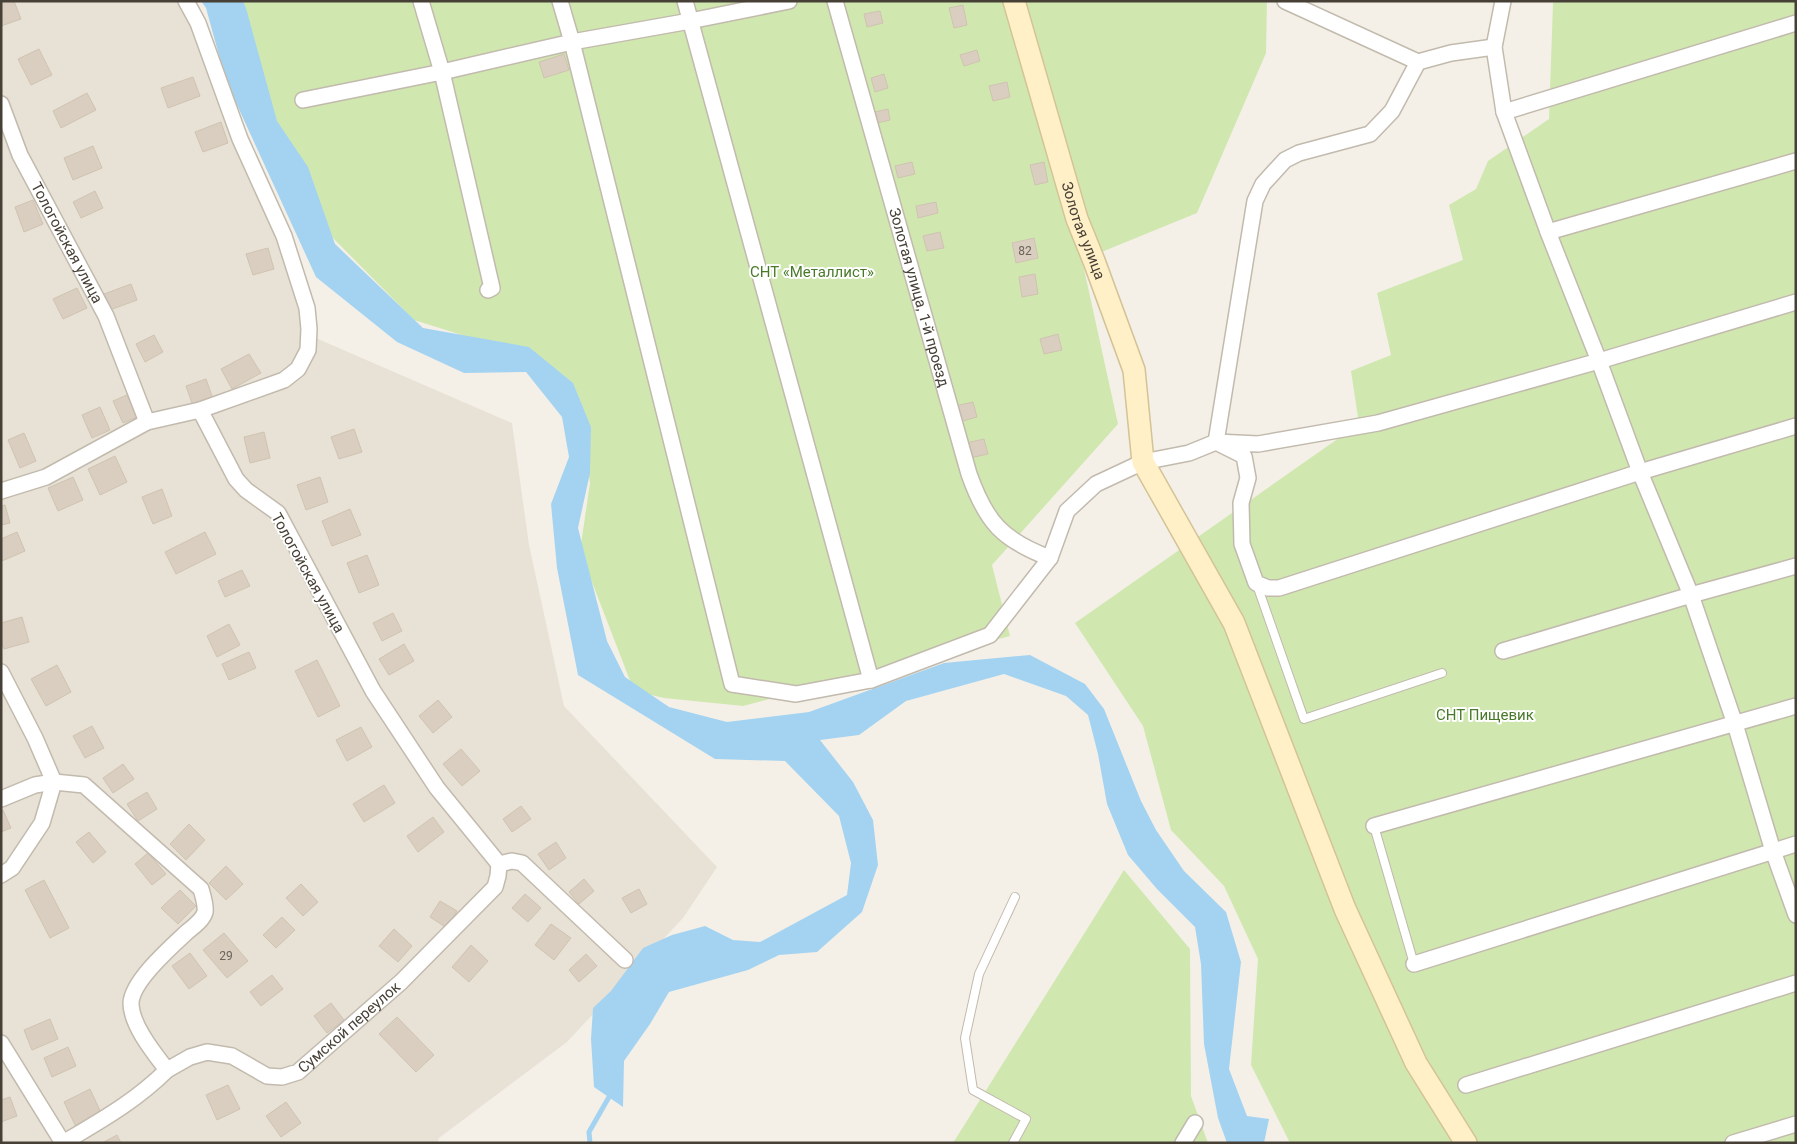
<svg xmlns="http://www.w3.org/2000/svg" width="1797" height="1144" font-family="Roboto,sans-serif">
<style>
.residential{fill:#e8e2d6}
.green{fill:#d0e8b0}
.water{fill:#a4d3f1}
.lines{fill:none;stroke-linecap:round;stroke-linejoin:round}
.stream{stroke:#a4d3f1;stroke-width:5}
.building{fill:#d9cec0;stroke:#d0c3b0}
.lane-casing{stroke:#c2baad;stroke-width:10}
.street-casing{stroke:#c2baad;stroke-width:18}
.secondary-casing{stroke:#d4c397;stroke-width:24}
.lane{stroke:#fff;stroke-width:8}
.street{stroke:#fff;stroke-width:15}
.secondary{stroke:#fff0c7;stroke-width:21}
.labels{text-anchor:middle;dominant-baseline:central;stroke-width:4;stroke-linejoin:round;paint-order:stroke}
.number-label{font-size:12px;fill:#6c6458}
.street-label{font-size:15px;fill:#474036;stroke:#fff}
.park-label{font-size:15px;fill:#497a29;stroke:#fff}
</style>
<rect width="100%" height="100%" fill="#f4f0e8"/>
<path class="residential" d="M 1,1 L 193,1 L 201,14 L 318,339 L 512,423 L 529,545 L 564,706 L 717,867 L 683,918 L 567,1042 L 439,1138 L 437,1143 L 1,1143 Z"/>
<path class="green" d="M 231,1 L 1267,1 L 1266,53 L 1197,213 L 1082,260 L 1118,424 L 992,565 L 1010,636 L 743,706 L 664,698 L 634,691 L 580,551 L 590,483 L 579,405 L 497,346 L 414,320 L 333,238 L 296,171 Z
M 1556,1 L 1796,1 L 1796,1143 L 1290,1143 L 1251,1065 L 1258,959 L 1224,886 L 1171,830 L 1143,726 L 1075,623 L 1359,424 L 1351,371 L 1391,355 L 1377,293 L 1463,260 L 1449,205 L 1476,189 L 1488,161 L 1549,119 L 1553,3 Z
M 1124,870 L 1190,949 L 1191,1096 L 1208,1143 L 953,1143 Z"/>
<path class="water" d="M 201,1 L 243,1 L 246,8 L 277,121 L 308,167 L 335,244 L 423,328 L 529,347 L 573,383 L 591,427 L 590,473 L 578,528 L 607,641 L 625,677 L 669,707 L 727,722 L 809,712 L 944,663 L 1030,655 L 1085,684 L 1104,709 L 1141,801 L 1156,830 L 1184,871 L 1226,912 L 1241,962 L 1229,1069 L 1247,1116 L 1269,1119 L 1264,1143 L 1227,1143 L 1218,1118 L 1204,1044 L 1201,964 L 1195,927 L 1157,889 L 1128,855 L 1107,804 L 1098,754 L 1088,715 L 1066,696 L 1004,674 L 906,701 L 859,735 L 820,740 L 853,782 L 873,820 L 878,865 L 862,912 L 817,952 L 779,955 L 748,970 L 669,992 L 650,1024 L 624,1061 L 623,1107 L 594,1087 L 591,1039 L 593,1008 L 611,991 L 643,948 L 672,935 L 705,926 L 733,940 L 760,942 L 847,895 L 851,863 L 839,816 L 785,761 L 715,759 L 578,675 L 557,568 L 551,504 L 569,457 L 562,417 L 526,372 L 464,373 L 397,342 L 316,277 L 226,81 L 206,8 Z"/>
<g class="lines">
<path class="stream" d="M 590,1143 L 589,1132 L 609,1097"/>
</g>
<path class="building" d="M 1,1 L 14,1 L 21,19 L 1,26 Z
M 963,5 L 967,25 L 954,28 L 949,8 Z
M 880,11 L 883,23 L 867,27 L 864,14 Z
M 39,49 L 52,75 L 31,85 L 18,59 Z
M 977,50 L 980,61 L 964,66 L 960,55 Z
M 564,54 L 569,70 L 544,78 L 539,62 Z
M 884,74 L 888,88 L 875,92 L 871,78 Z
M 193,77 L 200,96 L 168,108 L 161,88 Z
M 1007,82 L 1010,97 L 993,101 L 989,86 Z
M 87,93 L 96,110 L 61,128 L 53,111 Z
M 888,109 L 890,120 L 877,123 L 875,112 Z
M 221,122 L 228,143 L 203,152 L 195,132 Z
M 93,146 L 102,168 L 73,180 L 64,158 Z
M 912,162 L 915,174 L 898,178 L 895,166 Z
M 1044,162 L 1048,182 L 1035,185 L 1030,165 Z
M 95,191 L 103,208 L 81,218 L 73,202 Z
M 33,200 L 43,224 L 24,232 L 15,207 Z
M 936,202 L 938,213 L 918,218 L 916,206 Z
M 940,232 L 944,248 L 927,251 L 923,236 Z
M 1034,238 L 1038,258 L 1016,263 L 1012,243 Z
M 268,248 L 274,269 L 253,275 L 246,254 Z
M 1035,274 L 1038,294 L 1022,297 L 1019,277 Z
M 131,284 L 137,300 L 110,310 L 104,294 Z
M 77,288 L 87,308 L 63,319 L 53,299 Z
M 1058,334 L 1062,350 L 1044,354 L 1040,339 Z
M 154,335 L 163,352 L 145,362 L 136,344 Z
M 249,354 L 261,373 L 232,389 L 221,369 Z
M 206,379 L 213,399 L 193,406 L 186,386 Z
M 127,395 L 137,417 L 123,423 L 113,401 Z
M 973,402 L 977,417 L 959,422 L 955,406 Z
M 100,407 L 110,430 L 92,438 L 82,415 Z
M 354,429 L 362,452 L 339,459 L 331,437 Z
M 264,432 L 270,458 L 250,463 L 244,437 Z
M 24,433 L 36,461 L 20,468 L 8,440 Z
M 984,439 L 988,454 L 970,458 L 966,443 Z
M 115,456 L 127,482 L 100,495 L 88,469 Z
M 73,477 L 83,500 L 58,511 L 48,488 Z
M 320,477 L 328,502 L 306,510 L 297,485 Z
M 162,489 L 172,516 L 153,524 L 142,497 Z
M 5,505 L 10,523 L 1,525 L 1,506 Z
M 350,509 L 361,535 L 332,546 L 322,521 Z
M 17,532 L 25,551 L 2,561 L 1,539 Z
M 205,532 L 216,554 L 176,574 L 165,552 Z
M 367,555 L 379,585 L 359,593 L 347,563 Z
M 242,570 L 250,586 L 225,597 L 218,581 Z
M 393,613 L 402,631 L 382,641 L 373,623 Z
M 22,617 L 29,642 L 4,649 L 1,641 L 1,623 Z
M 229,624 L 240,645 L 217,657 L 207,636 Z
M 404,644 L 414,661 L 389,675 L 379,659 Z
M 249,652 L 256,668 L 229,680 L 222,664 Z
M 317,660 L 340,706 L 318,717 L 295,671 Z
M 57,665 L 71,692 L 46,706 L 31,679 Z
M 438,700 L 452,717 L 433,733 L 419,716 Z
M 92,726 L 104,748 L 85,758 L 73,736 Z
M 361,727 L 372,747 L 347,761 L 336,740 Z
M 461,749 L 480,771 L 462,786 L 443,764 Z
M 123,764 L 134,779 L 113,793 L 103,778 Z
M 384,785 L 395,803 L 364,822 L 353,804 Z
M 147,792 L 157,809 L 138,821 L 127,804 Z
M 521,806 L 531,819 L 512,832 L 503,819 Z
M 3,810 L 11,828 L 1,832 L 1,811 Z
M 433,817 L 444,832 L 418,852 L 407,836 Z
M 189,824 L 205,840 L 186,860 L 170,844 Z
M 89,832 L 106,852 L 93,863 L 76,842 Z
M 556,842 L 566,858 L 549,870 L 538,854 Z
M 148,853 L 166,874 L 152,885 L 135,864 Z
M 226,866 L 243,884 L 226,900 L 209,883 Z
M 584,879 L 594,891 L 579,904 L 569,892 Z
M 44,880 L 69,928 L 50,938 L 25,890 Z
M 301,884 L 318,902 L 303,916 L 286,898 Z
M 639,889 L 647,904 L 631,913 L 622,898 Z
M 180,890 L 196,906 L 178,924 L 161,908 Z
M 525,894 L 541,908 L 528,922 L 512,908 Z
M 440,901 L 457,911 L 447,928 L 430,917 Z
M 282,917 L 295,930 L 276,948 L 263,935 Z
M 551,924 L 571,938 L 554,960 L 535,945 Z
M 394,929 L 412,946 L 398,962 L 379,946 Z
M 224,933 L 248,961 L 227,978 L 203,950 Z
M 471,945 L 488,961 L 469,982 L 452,967 Z
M 190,953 L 207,976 L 189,989 L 172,966 Z
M 586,954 L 597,966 L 579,982 L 569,970 Z
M 272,975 L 283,989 L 261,1006 L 250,992 Z
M 331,1003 L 344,1020 L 327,1033 L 314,1016 Z
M 397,1017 L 434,1055 L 416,1072 L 379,1034 Z
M 50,1019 L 58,1039 L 32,1050 L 24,1030 Z
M 68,1047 L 76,1066 L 52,1077 L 44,1058 Z
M 228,1085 L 240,1109 L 217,1120 L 206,1095 Z
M 90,1089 L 102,1115 L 76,1127 L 64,1102 Z
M 10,1097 L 17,1116 L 1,1122 L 1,1100 Z
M 286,1102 L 301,1123 L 281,1137 L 266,1116 Z
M 117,1135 L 121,1143 L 102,1143 Z"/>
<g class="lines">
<defs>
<path id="lane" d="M 1257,585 L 1304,719 L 1442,673
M 1374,826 L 1414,964
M 1013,1143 L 1026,1119 L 973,1090 L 965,1038 L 979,974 L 1015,897"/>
<g id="street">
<path d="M 186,1 L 198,23 L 240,139 L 284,236 L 307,308 L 309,329 L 308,350 L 298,369 L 284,380 L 200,410"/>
<path d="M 421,1 L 442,72 L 492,288 L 488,290"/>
<path d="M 560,1 L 572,42 L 732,684 L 796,694 L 871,680 L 990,635 L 1050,558 L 1067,511 L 1096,484 L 1143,462 L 1189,453 L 1216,442 L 1255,201 L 1263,184 L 1285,160 L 1299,153 L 1370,134 L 1392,111 L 1418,62"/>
<path d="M 685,1 L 871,680"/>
<path id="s1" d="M 835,1 L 969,474 C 986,522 1002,540 1050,558"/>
<path d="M 1285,1 L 1418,62 L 1451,53 L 1494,47"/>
<path d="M 1503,1 L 1494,47 L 1504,112 L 1548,232 L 1599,361 L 1640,472 L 1691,595 L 1735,724 L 1773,851 L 1796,915"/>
<path d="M 303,100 L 442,72 L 572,42 L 690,21 L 789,1"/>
<path id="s2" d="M 1,104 L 20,155 L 106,316 L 147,422"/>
<path d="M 1504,112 L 1796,23"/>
<path d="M 1548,232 L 1796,161"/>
<path d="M 1796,302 L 1599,361 L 1378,423 L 1258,444 L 1216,442 L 1244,456 L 1248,478 L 1241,503 L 1242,544 L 1256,583 L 1268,588 L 1279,588 L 1640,472 L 1796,426"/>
<path d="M 1,491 L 46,477 L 147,422 L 200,410 L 236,479 L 246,490 L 278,513 L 373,691 L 437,788 L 499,864 L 512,861 L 522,863 L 625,960"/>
<path d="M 1503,651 L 1691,595 L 1796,566"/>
<path d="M 1,672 L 35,738 L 54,782 L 42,823 L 12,868 L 1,875"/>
<path id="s3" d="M 1,799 L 35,785 L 54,782 L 84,785 L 201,889 C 203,896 206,905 205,912 C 203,920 193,927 187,932 C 171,947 132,981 131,1003 C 131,1025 154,1053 167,1070 L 190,1057 L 207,1052 L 232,1056 L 267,1076 L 282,1077 L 298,1072 L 401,982 L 495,887 L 498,876 L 499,864"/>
<path d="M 1374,826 L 1796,706"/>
<path d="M 1414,964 L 1796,844"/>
<path d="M 1,1043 L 63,1143"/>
<path d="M 1466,1085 L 1796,983"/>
<path d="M 63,1143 C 100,1121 136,1101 167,1070"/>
<path d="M 1183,1143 L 1195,1123"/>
<path d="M 1733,1143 L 1796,1124"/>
</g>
<g id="secondary">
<path id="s4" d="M 1014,1 L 1077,219 L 1094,261 L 1134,370 L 1143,462 L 1234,623 L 1345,909 L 1416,1063 L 1466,1143"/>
</g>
</defs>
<use href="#lane" class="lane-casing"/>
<use href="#street" class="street-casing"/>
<use href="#secondary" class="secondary-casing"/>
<use href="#lane" class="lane"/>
<use href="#street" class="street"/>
<use href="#secondary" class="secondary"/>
</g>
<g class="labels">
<g class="number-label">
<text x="1025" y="251">82</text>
<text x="226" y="956">29</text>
</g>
<g class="street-label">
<text stroke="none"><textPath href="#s4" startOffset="240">Золотая улица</textPath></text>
<text stroke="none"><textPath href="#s2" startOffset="154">Тологойская улица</textPath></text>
<text stroke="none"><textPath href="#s1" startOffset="308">Золотая улица, 1-й проезд</textPath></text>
<text transform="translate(308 573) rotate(61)">Тологойская улица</text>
<text stroke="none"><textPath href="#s3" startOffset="672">Сумской переулок</textPath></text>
</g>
<g class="park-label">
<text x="812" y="272">СНТ «Металлист»</text>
<text x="1485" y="715">СНТ Пищевик</text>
</g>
</g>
<rect width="1797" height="1144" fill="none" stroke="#474036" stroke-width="5"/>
</svg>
